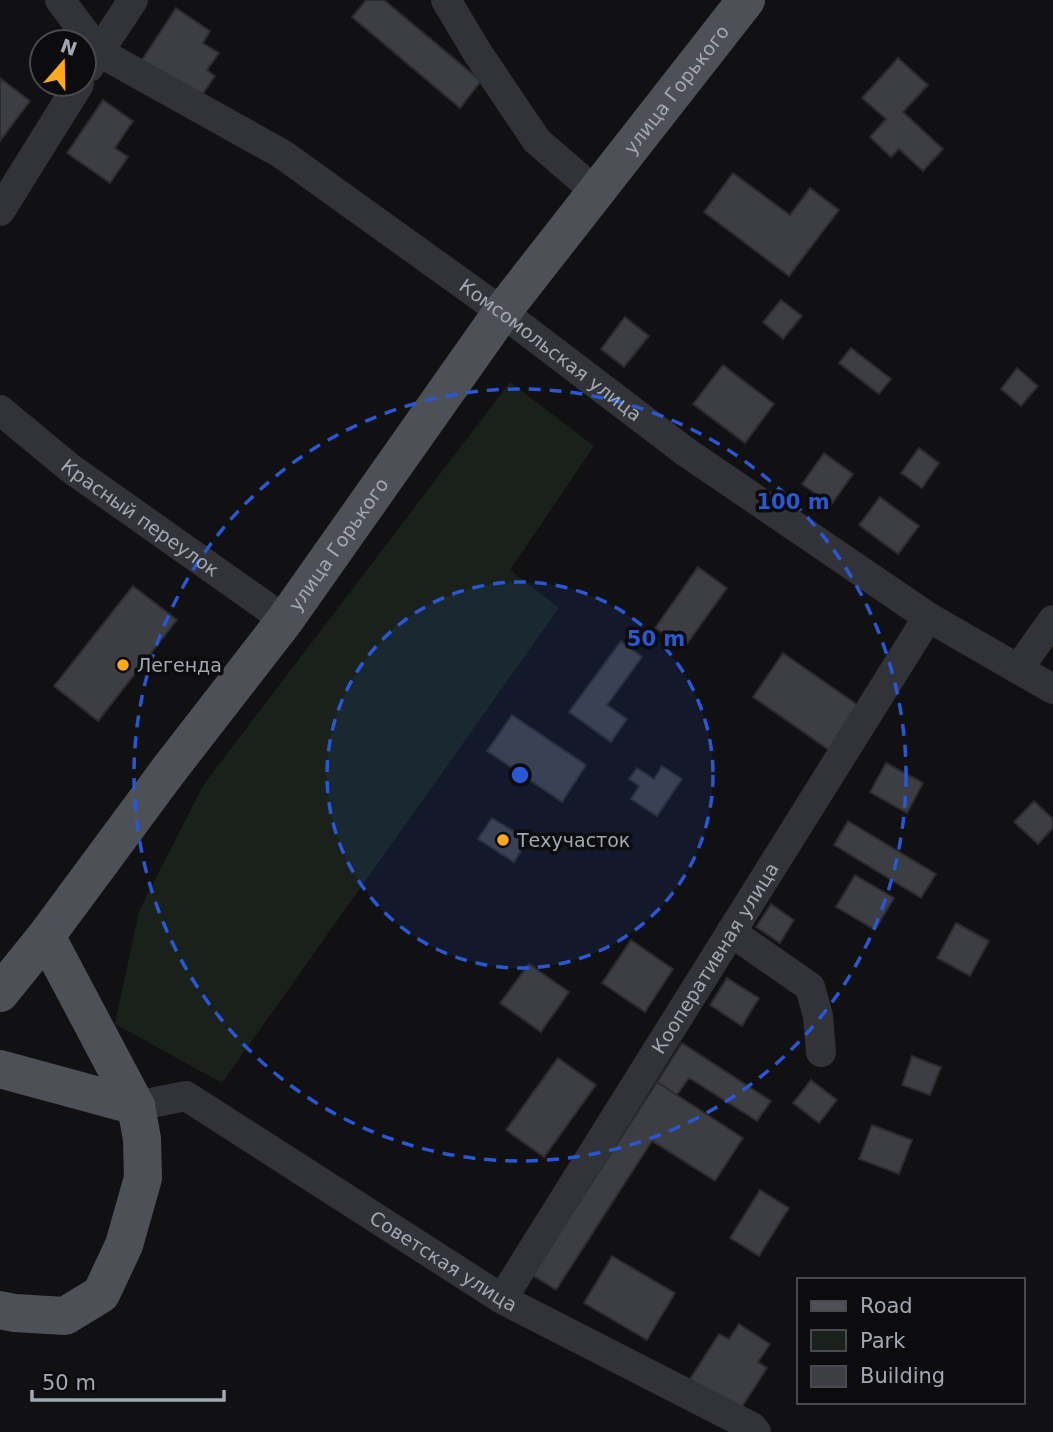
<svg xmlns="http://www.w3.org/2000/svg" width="1053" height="1432" font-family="'DejaVu Sans',sans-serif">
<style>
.green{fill:#19211a}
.building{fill:#3d3e43;stroke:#2b2b2f;stroke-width:2}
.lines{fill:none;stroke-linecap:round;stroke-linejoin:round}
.minor{stroke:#323338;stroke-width:30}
.major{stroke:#4d5057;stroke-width:38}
.ring{fill:none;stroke:#2a57d4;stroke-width:3.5;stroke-dasharray:12 9}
.poi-dot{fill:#fea91d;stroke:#0c0c0e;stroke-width:2.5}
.labels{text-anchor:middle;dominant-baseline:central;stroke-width:7;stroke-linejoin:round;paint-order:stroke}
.street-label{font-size:19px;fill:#a1a8b4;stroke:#0c0c0e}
.poi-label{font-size:19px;fill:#a1a8b4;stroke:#0c0c0e;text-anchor:start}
.centre{fill:#2a57d4;stroke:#0c0c0e;stroke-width:3.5}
.ring-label{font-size:21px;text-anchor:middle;font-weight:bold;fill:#2a57d4;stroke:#0c0c0e;stroke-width:7;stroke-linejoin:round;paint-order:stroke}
</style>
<rect width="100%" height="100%" fill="#111113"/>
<path class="green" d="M 510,382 L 594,446 L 510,570 L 559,608 L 222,1083 L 115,1024 L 139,911 L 204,784 Z"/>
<path class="building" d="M 366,0 L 384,0 L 481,81 L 460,108 L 352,17 Z
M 176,8 L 210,31 L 203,43 L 219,53 L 207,70 L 215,76 L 202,95 L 138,66 Z
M 898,58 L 928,85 L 903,112 L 943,149 L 923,171 L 899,149 L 891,157 L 870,137 L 886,119 L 862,98 Z
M 0,78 L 30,101 L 0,141 Z
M 103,100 L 133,121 L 115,148 L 128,157 L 110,183 L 67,153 Z
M 733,173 L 790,215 L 810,188 L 839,210 L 789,276 L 704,212 Z
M 781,300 L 802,316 L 783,339 L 763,322 Z
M 625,317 L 649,336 L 624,367 L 601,349 Z
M 851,348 L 891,379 L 879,394 L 839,363 Z
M 723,365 L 774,404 L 745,443 L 693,404 Z
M 1017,368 L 1038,386 L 1021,406 L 1001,389 Z
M 919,448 L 939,463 L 922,488 L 901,473 Z
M 824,453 L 853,474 L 831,505 L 802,484 Z
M 880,497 L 919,526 L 898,554 L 859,525 Z
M 698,567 L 727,588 L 684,648 L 655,628 Z
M 133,586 L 177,620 L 98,721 L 54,686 Z
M 621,641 L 642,657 L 607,705 L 627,719 L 611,742 L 569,712 Z
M 783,653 L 859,706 L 829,750 L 753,697 Z
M 512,715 L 586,765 L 562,802 L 487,751 Z
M 886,763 L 923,783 L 907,813 L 870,792 Z
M 662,766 L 682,779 L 657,816 L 631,799 L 639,786 L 629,779 L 637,768 L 654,779 Z
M 1034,801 L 1053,819 L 1053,828 L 1038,844 L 1014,822 Z
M 492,818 L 528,840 L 514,862 L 478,839 Z
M 848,821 L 936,874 L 921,898 L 834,845 Z
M 855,875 L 894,898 L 875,930 L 836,907 Z
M 771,904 L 794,920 L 780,943 L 756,927 Z
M 956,923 L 989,941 L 970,976 L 937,958 Z
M 631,940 L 673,969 L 645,1012 L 602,983 Z
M 529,964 L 569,992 L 541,1032 L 500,1003 Z
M 727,978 L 759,998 L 742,1026 L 710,1005 Z
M 682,1043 L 771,1101 L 757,1121 L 689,1078 L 677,1095 L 657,1082 Z
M 912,1056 L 941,1067 L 930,1095 L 902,1085 Z
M 558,1058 L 596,1085 L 544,1157 L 506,1130 Z
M 811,1080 L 837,1100 L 819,1123 L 793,1103 Z
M 657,1082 L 743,1138 L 715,1181 L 652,1141 L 556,1290 L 532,1275 Z
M 872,1125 L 912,1140 L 899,1174 L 859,1159 Z
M 760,1190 L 789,1208 L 759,1256 L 730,1238 Z
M 612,1256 L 675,1293 L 647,1340 L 584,1303 Z
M 739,1324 L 770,1344 L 758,1362 L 767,1368 L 740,1410 L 690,1379 L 719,1334 L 729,1339 Z"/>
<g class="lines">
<g class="minor">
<path id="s1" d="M 60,0 L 99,52 L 282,154 L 502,312 L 686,452 L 928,617 L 1053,689"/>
<path d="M 446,0 L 477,52 L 537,141 L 596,192"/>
<path d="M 89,67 L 133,0"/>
<path d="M 0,211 L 79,84"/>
<path id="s2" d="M 0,410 L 70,468 L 285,620"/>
<path d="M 1018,669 L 1053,620"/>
<path d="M 731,932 L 810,987 L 818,1016 L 821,1052"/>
<path id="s3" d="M 136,1106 L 186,1096 L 502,1299 L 752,1427 L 756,1432"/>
<path id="s4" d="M 502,1299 L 928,617"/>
</g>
<g class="major">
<path id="s5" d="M 0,993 L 46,936 L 168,771 L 285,620 L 502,312 L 746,0"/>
<path d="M 0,1069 L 136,1106"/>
<path d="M 0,1310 L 14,1313 L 65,1316 L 101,1294 L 124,1245 L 143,1178 L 142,1139 L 136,1106 L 46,936"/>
</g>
</g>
<circle cx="520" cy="775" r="193" fill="#2a57d4" fill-opacity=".12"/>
<g class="ring">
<circle cx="520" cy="775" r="193"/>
<circle cx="520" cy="775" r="386"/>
</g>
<g class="poi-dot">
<circle cx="123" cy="665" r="7"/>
<circle cx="503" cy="840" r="7"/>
</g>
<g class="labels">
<g class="street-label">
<text stroke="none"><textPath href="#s5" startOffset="1129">улица Горького</textPath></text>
<text stroke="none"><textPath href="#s1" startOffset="607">Комсомольская улица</textPath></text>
<text stroke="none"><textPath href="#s2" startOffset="177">Красный переулок</textPath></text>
<text stroke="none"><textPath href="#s5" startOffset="562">улица Горького</textPath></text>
<text stroke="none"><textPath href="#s4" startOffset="402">Кооперативная улица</textPath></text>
<text stroke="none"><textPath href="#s3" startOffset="357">Советская улица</textPath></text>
</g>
<g class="poi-label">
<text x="137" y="665">Легенда</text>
<text x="517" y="840">Техучасток</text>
</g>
</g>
<circle cx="520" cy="775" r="10" class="centre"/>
<g class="ring-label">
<text x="793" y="509">100 m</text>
<text x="656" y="646">50 m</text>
</g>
<rect x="797" y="1278" width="228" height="126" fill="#0c0c0e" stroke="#484a50" stroke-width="2"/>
<rect x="811" y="1301" width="35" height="10" fill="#4d5057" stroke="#484a50" stroke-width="2"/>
<text x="860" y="1313" font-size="21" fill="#a1a8b4">Road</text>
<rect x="811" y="1330" width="35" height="21" fill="#19211a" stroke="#484a50" stroke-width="2"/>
<text x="860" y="1348" font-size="21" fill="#a1a8b4">Park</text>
<rect x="811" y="1366" width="35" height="21" fill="#3d3e43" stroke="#484a50" stroke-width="2"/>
<text x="860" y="1383" font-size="21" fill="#a1a8b4">Building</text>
<g transform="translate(63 63) rotate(20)"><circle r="33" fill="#0c0c0e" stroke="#484a50" stroke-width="2"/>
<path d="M0-5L12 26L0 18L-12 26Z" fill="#fea91d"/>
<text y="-10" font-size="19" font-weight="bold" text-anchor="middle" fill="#a1a8b4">N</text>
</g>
<path d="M32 1390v10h192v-10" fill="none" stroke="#a1a8b4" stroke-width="3.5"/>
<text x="42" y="1390" font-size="21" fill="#a1a8b4" stroke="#0c0c0e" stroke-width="5" paint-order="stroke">50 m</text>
</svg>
